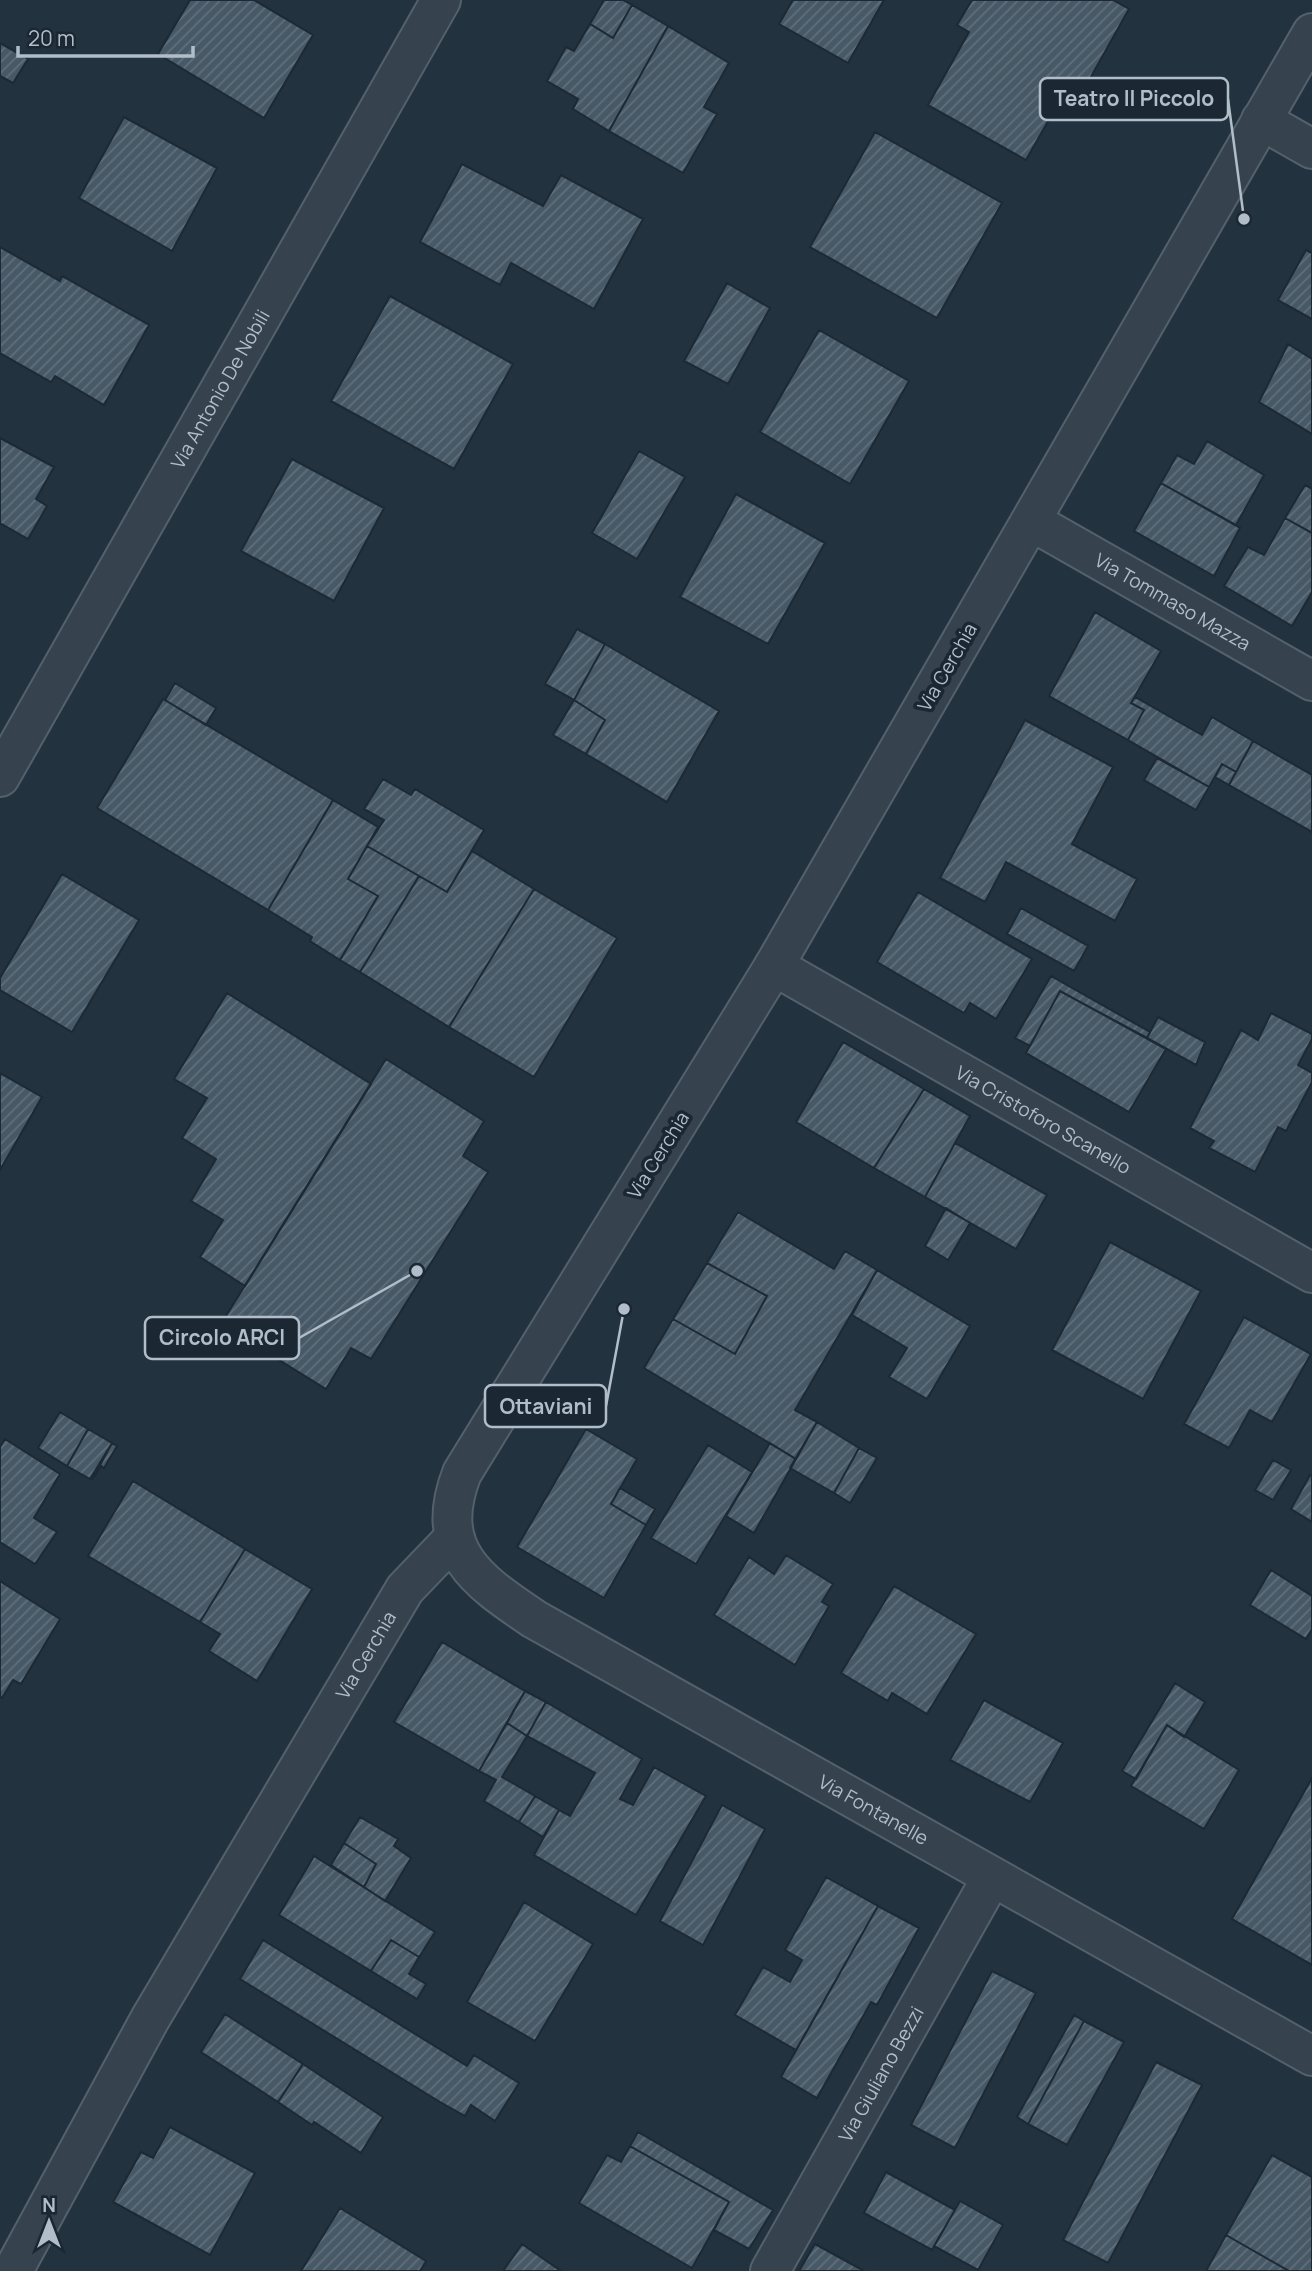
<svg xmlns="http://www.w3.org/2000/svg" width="1312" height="2271" font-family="Manrope,sans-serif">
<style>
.building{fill:url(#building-hatch);stroke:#1d2a35;stroke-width:2}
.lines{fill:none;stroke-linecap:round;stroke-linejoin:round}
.street-casing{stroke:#54616c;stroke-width:42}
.street{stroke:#36434e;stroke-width:38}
.labels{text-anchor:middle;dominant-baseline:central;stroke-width:7;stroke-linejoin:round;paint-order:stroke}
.street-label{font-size:19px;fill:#b1bec9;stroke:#1b2833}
.leader{fill:none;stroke:#b1bec9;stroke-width:2.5}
.callout-dot{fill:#b1bec9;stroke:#1b2833;stroke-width:2.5}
.callout{fill:#1b2833;stroke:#b1bec9;stroke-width:2.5}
.callout-label{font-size:21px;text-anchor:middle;font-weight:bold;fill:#b1bec9}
</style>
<defs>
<pattern id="building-hatch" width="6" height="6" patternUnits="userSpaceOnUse" patternTransform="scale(1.75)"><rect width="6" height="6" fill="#475967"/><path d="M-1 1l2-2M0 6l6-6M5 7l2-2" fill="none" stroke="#5f6f7b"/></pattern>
</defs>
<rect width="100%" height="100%" fill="#22323e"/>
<path class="building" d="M 190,0 L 254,0 L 313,35 L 264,118 L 158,54 Z
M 604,0 L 623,0 L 632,5 L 613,38 L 590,24 Z
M 793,0 L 884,0 L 848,63 L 779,24 Z
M 972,0 L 1113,0 L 1129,9 L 1069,116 L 1055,109 L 1026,160 L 928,105 L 969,32 L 957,25 Z
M 632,5 L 668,26 L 609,131 L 573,109 L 578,99 L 547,81 L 566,47 L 574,51 L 590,24 L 613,38 Z
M 668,26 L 729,63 L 704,107 L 717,114 L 683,173 L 609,131 Z
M 0,43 L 28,59 L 13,83 L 0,76 Z
M 124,117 L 217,168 L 172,251 L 79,198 Z
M 875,132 L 1002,203 L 937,318 L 810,247 Z
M 462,164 L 543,206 L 561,175 L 643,219 L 594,309 L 511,263 L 500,285 L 420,242 Z
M 0,247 L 60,281 L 62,276 L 149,325 L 104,405 L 55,376 L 51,382 L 0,353 Z
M 1306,250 L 1312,253 L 1312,319 L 1278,300 Z
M 727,283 L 770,308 L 728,384 L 684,361 Z
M 390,296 L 513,364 L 454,469 L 331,401 Z
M 819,330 L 909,381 L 850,484 L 760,432 Z
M 1288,344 L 1312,359 L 1312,434 L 1259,402 Z
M 0,438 L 54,467 L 36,499 L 47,506 L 28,539 L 0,523 Z
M 1207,441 L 1264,475 L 1236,525 L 1161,483 L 1177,455 L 1194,464 Z
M 639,451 L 685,477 L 637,559 L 592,533 Z
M 292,459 L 384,508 L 334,601 L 241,551 Z
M 1161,483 L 1240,528 L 1214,576 L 1134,531 Z
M 1305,485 L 1312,489 L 1312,533 L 1285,518 Z
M 736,494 L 825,543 L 768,644 L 680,597 Z
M 1285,518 L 1312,533 L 1312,592 L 1292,626 L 1224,586 L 1248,547 L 1264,555 Z
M 1095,612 L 1161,651 L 1131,703 L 1144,710 L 1128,740 L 1049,696 Z
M 577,629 L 605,644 L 574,700 L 545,684 Z
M 605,644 L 719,711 L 667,802 L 586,754 L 605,720 L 574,700 Z
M 175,683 L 216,708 L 206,725 L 165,700 Z
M 1135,697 L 1202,735 L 1212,717 L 1253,741 L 1236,772 L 1222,764 L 1209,787 L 1128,740 L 1144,710 L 1131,703 Z
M 163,699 L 333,800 L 268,910 L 97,808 Z
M 574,700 L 605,720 L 586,754 L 553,735 Z
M 1025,720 L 1113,767 L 1072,844 L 1137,879 L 1115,921 L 1006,862 L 985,902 L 940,878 Z
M 1253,741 L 1312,775 L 1312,832 L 1229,785 Z
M 1157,758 L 1209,787 L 1196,810 L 1144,780 Z
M 1222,764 L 1236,772 L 1229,785 L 1215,777 Z
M 383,779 L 411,795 L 415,789 L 484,830 L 447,892 L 367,846 L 384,820 L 364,809 Z
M 333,800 L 378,827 L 348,879 L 378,896 L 340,960 L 310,941 L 312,937 L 268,910 Z
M 367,846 L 419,876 L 360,972 L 340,960 L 378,896 L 348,879 Z
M 472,851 L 534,889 L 449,1027 L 360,972 L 419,876 L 447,892 Z
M 62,874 L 139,920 L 72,1032 L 0,990 L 0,978 Z
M 534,889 L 617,938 L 534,1077 L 449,1027 Z
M 918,892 L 1032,959 L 996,1019 L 970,1003 L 964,1013 L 877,962 Z
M 1021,908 L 1088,946 L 1074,971 L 1007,934 Z
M 1051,976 L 1150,1032 L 1147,1038 L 1060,991 L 1030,1046 L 1015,1038 Z
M 1060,991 L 1166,1049 L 1129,1112 L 1026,1053 Z
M 227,993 L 371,1084 L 245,1286 L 200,1257 L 223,1220 L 191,1201 L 216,1159 L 182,1138 L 207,1098 L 174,1079 Z
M 1271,1013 L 1312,1034 L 1312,1039 L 1298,1065 L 1312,1073 L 1312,1082 L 1286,1131 L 1278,1127 L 1255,1172 L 1209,1148 L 1214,1141 L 1190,1128 L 1241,1030 L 1258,1040 Z
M 1158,1017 L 1205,1042 L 1196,1065 L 1147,1038 Z
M 843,1042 L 924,1089 L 874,1168 L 796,1122 Z
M 386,1059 L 484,1121 L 463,1156 L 488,1172 L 371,1359 L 351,1348 L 326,1389 L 221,1324 Z
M 0,1073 L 42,1097 L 0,1170 Z
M 924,1089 L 970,1116 L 925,1197 L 874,1168 Z
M 955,1143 L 1047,1195 L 1016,1249 L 925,1197 Z
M 946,1208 L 970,1223 L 948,1260 L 925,1246 Z
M 738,1212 L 834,1269 L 845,1251 L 877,1270 L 795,1410 L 817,1422 L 796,1459 L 644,1368 L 673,1319 L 735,1354 L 767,1296 L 707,1263 Z
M 1110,1242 L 1201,1291 L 1143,1399 L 1052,1350 Z
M 707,1263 L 767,1296 L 735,1354 L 673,1319 Z
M 877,1270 L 970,1326 L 927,1399 L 889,1377 L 907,1348 L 852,1315 Z
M 1244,1317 L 1311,1354 L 1272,1422 L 1250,1410 L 1229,1448 L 1184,1424 Z
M 60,1412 L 88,1429 L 67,1466 L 38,1448 Z
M 817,1422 L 859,1448 L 834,1493 L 790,1468 Z
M 88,1429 L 112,1443 L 90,1479 L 67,1466 Z
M 586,1429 L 637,1459 L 611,1504 L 646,1525 L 604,1598 L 517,1547 Z
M 5,1439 L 60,1474 L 34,1518 L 57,1532 L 35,1564 L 0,1542 L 0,1447 Z
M 112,1443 L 117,1446 L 104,1468 L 101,1466 L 92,1480 Z
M 770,1443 L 796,1459 L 754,1533 L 726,1516 Z
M 708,1445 L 752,1472 L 696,1564 L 651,1538 Z
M 859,1448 L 877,1458 L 850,1503 L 834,1493 Z
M 1273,1460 L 1291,1470 L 1273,1500 L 1255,1490 Z
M 1310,1475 L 1312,1476 L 1312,1522 L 1291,1509 Z
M 133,1481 L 245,1549 L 200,1622 L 88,1556 Z
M 620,1488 L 655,1509 L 646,1525 L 611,1504 Z
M 245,1549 L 312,1589 L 257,1681 L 209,1651 L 220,1634 L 200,1622 Z
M 786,1555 L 833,1584 L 822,1602 L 829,1606 L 795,1665 L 714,1615 L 749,1557 L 774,1574 Z
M 1271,1570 L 1312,1596 L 1312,1629 L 1306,1639 L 1250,1605 Z
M 0,1581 L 60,1619 L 21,1684 L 13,1680 L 2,1698 L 0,1697 Z
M 894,1586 L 976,1634 L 927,1714 L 892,1693 L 888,1701 L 841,1673 Z
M 442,1642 L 525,1691 L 479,1771 L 394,1722 Z
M 1175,1683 L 1205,1702 L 1184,1737 L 1167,1725 L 1136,1779 L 1122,1771 Z
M 525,1691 L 546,1702 L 527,1736 L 507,1723 Z
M 984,1700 L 1063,1743 L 1030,1802 L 950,1760 Z
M 546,1702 L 642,1759 L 620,1799 L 633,1805 L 654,1767 L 706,1796 L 636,1915 L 534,1855 L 559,1810 L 570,1816 L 595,1773 L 527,1736 Z
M 507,1723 L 527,1736 L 502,1777 L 535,1796 L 519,1822 L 484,1801 L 496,1780 L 479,1771 Z
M 1167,1725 L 1239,1770 L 1204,1829 L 1131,1786 Z
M 1312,1778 L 1312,1965 L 1232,1919 Z
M 535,1796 L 559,1810 L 543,1837 L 519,1822 Z
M 722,1805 L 765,1829 L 703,1945 L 660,1921 Z
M 360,1817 L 398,1839 L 394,1846 L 411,1858 L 385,1901 L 364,1887 L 376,1864 L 344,1843 Z
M 344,1843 L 376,1864 L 364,1887 L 331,1865 Z
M 314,1856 L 435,1932 L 419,1957 L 391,1940 L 371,1971 L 279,1915 Z
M 826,1877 L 878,1906 L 796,2050 L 735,2015 L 763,1967 L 790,1982 L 802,1960 L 785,1950 Z
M 524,1902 L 593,1944 L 535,2041 L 467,2002 Z
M 878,1906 L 919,1928 L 877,2005 L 871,2002 L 817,2098 L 781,2077 Z
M 263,1940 L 467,2066 L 474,2055 L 519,2083 L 495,2121 L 471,2105 L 465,2116 L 440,2102 L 240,1979 Z
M 391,1940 L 419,1957 L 409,1974 L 426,1984 L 417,1999 L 371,1971 Z
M 992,1971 L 1036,1993 L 955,2148 L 911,2125 Z
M 225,2014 L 303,2064 L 278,2102 L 201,2052 Z
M 1074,2015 L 1084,2021 L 1028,2124 L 1017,2117 Z
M 1084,2021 L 1124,2042 L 1067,2145 L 1028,2124 Z
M 1156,2062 L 1202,2085 L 1108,2263 L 1063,2240 Z
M 303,2064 L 383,2117 L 361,2153 L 314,2122 L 312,2125 L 278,2102 Z
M 170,2127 L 255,2173 L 210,2255 L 113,2202 L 141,2152 L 153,2158 Z
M 638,2132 L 773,2210 L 749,2249 L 714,2230 L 729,2202 L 630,2146 Z
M 630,2146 L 729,2202 L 692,2268 L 579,2203 L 607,2155 L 621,2162 Z
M 1272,2155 L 1312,2177 L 1312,2271 L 1289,2271 L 1226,2235 Z
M 886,2172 L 955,2210 L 932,2250 L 864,2213 Z
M 960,2201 L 1003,2225 L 978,2270 L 934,2246 Z
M 340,2208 L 426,2261 L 420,2271 L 301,2271 Z
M 1226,2235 L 1289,2271 L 1206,2271 Z
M 522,2244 L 561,2271 L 503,2271 Z
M 815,2244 L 864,2271 L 799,2271 Z"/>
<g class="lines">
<defs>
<g id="street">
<path id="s1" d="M 1312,33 L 774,966 L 462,1473 C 432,1550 476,1580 534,1619 L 1312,2056"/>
<path d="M 1261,120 L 1312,149"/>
<path id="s2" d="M 1031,521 L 1312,681"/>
<path id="s3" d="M 0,777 L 441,0"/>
<path id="s4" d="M 774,966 L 1312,1273"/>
<path id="s5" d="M 13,2271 L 150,2019 L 405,1589 L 454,1538"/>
<path id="s6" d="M 770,2271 L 992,1877"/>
</g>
</defs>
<use href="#street" class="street-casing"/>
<use href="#street" class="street"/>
</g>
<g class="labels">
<g class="street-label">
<text stroke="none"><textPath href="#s3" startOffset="446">Via Antonio De Nobili</textPath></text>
<text stroke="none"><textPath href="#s2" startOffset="163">Via Tommaso Mazza</textPath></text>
<text transform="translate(947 667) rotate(-60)">Via Cerchia</text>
<text stroke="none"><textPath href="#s4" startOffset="310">Via Cristoforo Scanello</textPath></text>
<text transform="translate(658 1155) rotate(-58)">Via Cerchia</text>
<text stroke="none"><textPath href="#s5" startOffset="710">Via Cerchia</textPath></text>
<text stroke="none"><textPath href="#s1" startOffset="2244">Via Fontanelle</textPath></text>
<text stroke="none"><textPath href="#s6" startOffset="226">Via Giuliano Bezzi</textPath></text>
</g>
</g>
<path class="leader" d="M1244 219L1228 99M417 1271L299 1338M624 1309L606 1406"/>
<g class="callout-dot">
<circle cx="1244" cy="219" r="7"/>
<circle cx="417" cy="1271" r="7"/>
<circle cx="624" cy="1309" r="7"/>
</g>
<g class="callout">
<rect x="1040" y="78" width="188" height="42" rx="7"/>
<rect x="145" y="1317" width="154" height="42" rx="7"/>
<rect x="485" y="1385" width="121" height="42" rx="7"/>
</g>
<g class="callout-label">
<text x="1134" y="106">Teatro Il Piccolo</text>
<text x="222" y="1345">Circolo ARCI</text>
<text x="546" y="1414">Ottaviani</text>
</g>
<g transform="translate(49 2222)" stroke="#1b2833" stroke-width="5" paint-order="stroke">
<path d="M0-5L12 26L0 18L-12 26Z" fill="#b1bec9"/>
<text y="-10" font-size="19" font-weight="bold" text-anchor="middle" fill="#b1bec9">N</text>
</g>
<path d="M18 46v10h175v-10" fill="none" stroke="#b1bec9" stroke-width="3.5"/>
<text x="28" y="46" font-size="21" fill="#b1bec9" stroke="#1b2833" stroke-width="5" paint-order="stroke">20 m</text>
</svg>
